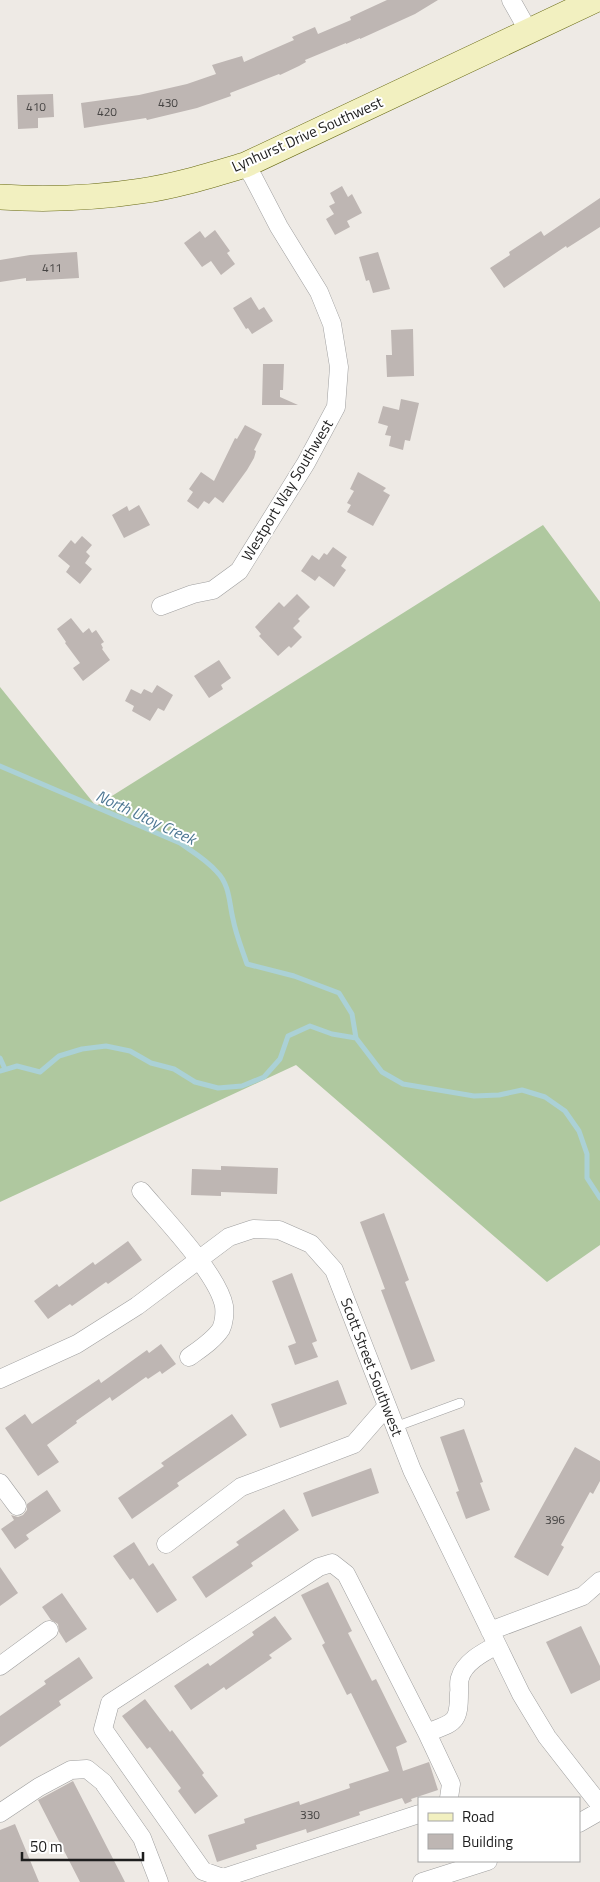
<svg xmlns="http://www.w3.org/2000/svg" width="600" height="1882" font-family="'Titillium Web',sans-serif">
<style>
.forest{fill:#afc89f}
.lines{fill:none;stroke-linecap:round;stroke-linejoin:round}
.stream{stroke:#abd1d6;stroke-width:5}
.building{fill:#beb6b3}
.lane-casing{stroke:#9f9f9f;stroke-width:10}
.street-casing{stroke:#9f9f9f;stroke-width:19}
.secondary-casing{stroke:#676912;stroke-width:26}
.lane{stroke:#fff;stroke-width:9}
.street{stroke:#fff;stroke-width:18}
.secondary{stroke:#f2f0c0;stroke-width:25}
.labels{text-anchor:middle;dominant-baseline:central;stroke-width:4;stroke-linejoin:round;paint-order:stroke}
.number-label{font-size:12px;fill:#464443}
.street-label{font-size:15px;fill:#1e1e1e;stroke:#fff}
.water-label{font-size:16px;font-style:italic;fill:#4f7894;stroke:#fff}
</style>
<rect width="100%" height="100%" fill="#eeeae5"/>
<path class="forest" d="M 543,525 L 600,602 L 600,1245 L 547,1282 L 296,1065 L 0,1202 L 0,687 L 96,806 Z"/>
<g class="lines">
<path class="stream" d="M 0,766 L 180,843 C 193,852 207,860 217,872 C 230,885 229,903 233,919 C 236,935 242,949 247,964 L 294,976 L 339,993 L 352,1014 L 356,1038 L 382,1072 L 403,1084 L 474,1096 L 499,1095 L 522,1090 L 545,1097 L 565,1111 L 579,1131 L 587,1154 L 587,1178 L 600,1198
M 0,1058 L 5,1069
M 0,1071 L 17,1066 L 40,1072 L 59,1056 L 82,1049 L 106,1046 L 130,1051 L 151,1063 L 174,1069 L 195,1082 L 218,1088 L 242,1086 L 264,1077 L 280,1059 L 288,1036 L 310,1026 L 332,1034 L 356,1038"/>
</g>
<path class="building" d="M 387,0 L 438,0 L 415,14 L 360,39 L 360,38 L 346,44 L 346,43 L 305,60 L 306,62 L 299,66 L 280,75 L 279,74 L 230,93 L 231,96 L 197,108 L 147,120 L 146,118 L 84,128 L 81,103 L 139,95 L 187,84 L 216,74 L 212,65 L 242,56 L 244,62 L 294,40 L 292,37 L 315,27 L 318,34 L 351,20 L 350,17 Z
M 53,94 L 54,117 L 38,118 L 38,128 L 18,129 L 17,95 Z
M 342,186 L 348,197 L 352,194 L 362,213 L 347,221 L 350,227 L 335,235 L 326,219 L 334,214 L 329,206 L 335,203 L 330,193 Z
M 600,198 L 600,227 L 567,248 L 566,246 L 504,288 L 490,268 L 510,255 L 509,252 L 541,231 L 544,236 Z
M 215,230 L 230,251 L 227,253 L 235,264 L 221,275 L 211,261 L 202,267 L 184,243 L 200,231 L 205,238 Z
M 77,252 L 79,278 L 26,281 L 26,278 L 0,282 L 0,260 L 30,255 Z
M 378,252 L 390,289 L 373,293 L 369,280 L 366,281 L 359,257 Z
M 251,297 L 259,310 L 264,307 L 273,321 L 252,334 L 248,328 L 246,329 L 233,308 Z
M 413,329 L 414,376 L 387,377 L 386,355 L 392,355 L 391,330 Z
M 263,364 L 284,364 L 283,390 L 280,390 L 280,397 L 298,405 L 262,405 Z
M 401,399 L 419,403 L 410,441 L 405,440 L 403,450 L 389,446 L 391,436 L 385,435 L 388,426 L 378,423 L 383,406 L 399,410 Z
M 245,425 L 262,434 L 254,450 L 256,451 L 254,458 L 247,470 L 223,503 L 215,497 L 209,504 L 204,501 L 198,509 L 187,501 L 193,492 L 189,489 L 201,472 L 214,481 L 235,438 L 237,439 Z
M 358,472 L 386,488 L 383,491 L 390,495 L 373,526 L 347,512 L 351,505 L 347,503 L 354,491 L 350,489 Z
M 139,505 L 150,525 L 124,538 L 112,515 L 127,506 L 129,511 Z
M 82,536 L 92,545 L 86,552 L 90,556 L 85,563 L 92,569 L 80,584 L 66,572 L 70,566 L 58,556 L 71,540 L 75,544 Z
M 333,547 L 347,557 L 341,566 L 346,570 L 334,587 L 319,576 L 315,581 L 301,571 L 312,555 L 319,560 L 324,553 L 327,555 Z
M 297,594 L 310,607 L 298,619 L 300,621 L 293,628 L 302,637 L 291,648 L 289,646 L 278,656 L 259,636 L 261,634 L 255,627 L 279,602 L 284,607 Z
M 71,618 L 83,633 L 89,628 L 92,633 L 96,630 L 104,642 L 101,644 L 103,648 L 102,649 L 110,660 L 83,681 L 73,668 L 80,663 L 65,643 L 66,642 L 57,629 Z
M 219,660 L 231,678 L 221,685 L 223,689 L 209,698 L 194,676 Z
M 157,685 L 173,695 L 164,711 L 158,708 L 150,721 L 132,711 L 134,706 L 125,701 L 131,689 L 141,694 L 144,689 L 152,693 Z
M 221,1166 L 278,1168 L 277,1194 L 221,1192 L 221,1196 L 191,1195 L 192,1169 L 221,1170 Z
M 384,1213 L 409,1280 L 405,1282 L 435,1361 L 411,1370 L 381,1290 L 385,1289 L 360,1222 Z
M 128,1241 L 142,1260 L 108,1284 L 106,1282 L 72,1306 L 70,1304 L 48,1319 L 34,1301 L 57,1284 L 59,1287 L 93,1262 L 95,1265 Z
M 292,1273 L 317,1341 L 312,1343 L 318,1357 L 295,1365 L 288,1346 L 296,1343 L 272,1281 Z
M 161,1344 L 176,1364 L 162,1374 L 160,1371 L 148,1379 L 146,1377 L 112,1401 L 110,1397 L 76,1421 L 77,1423 L 47,1445 L 59,1462 L 38,1476 L 5,1428 L 25,1414 L 32,1424 L 99,1379 L 101,1383 L 147,1350 L 149,1353 Z
M 338,1380 L 347,1404 L 280,1428 L 271,1404 Z
M 232,1414 L 247,1435 L 177,1483 L 179,1486 L 132,1519 L 118,1498 L 164,1466 L 161,1463 Z
M 464,1429 L 483,1482 L 480,1483 L 490,1510 L 466,1519 L 456,1492 L 459,1491 L 440,1437 Z
M 575,1447 L 600,1461 L 600,1481 L 593,1494 L 590,1492 L 561,1545 L 564,1547 L 548,1576 L 514,1557 Z
M 371,1468 L 379,1493 L 312,1517 L 303,1493 Z
M 47,1490 L 61,1511 L 26,1535 L 29,1539 L 15,1549 L 1,1529 L 14,1520 L 11,1515 L 18,1517 L 23,1515 L 27,1510 L 27,1504 Z
M 284,1509 L 299,1530 L 251,1563 L 253,1566 L 206,1598 L 192,1577 L 239,1545 L 236,1542 Z
M 134,1542 L 149,1566 L 153,1563 L 177,1600 L 157,1613 L 133,1578 L 130,1580 L 113,1556 Z
M 0,1567 L 18,1593 L 0,1606 Z
M 328,1582 L 352,1631 L 348,1633 L 372,1681 L 376,1679 L 407,1742 L 396,1747 L 403,1771 L 429,1762 L 438,1790 L 411,1799 L 412,1801 L 405,1804 L 402,1798 L 359,1812 L 360,1815 L 307,1833 L 306,1829 L 256,1845 L 257,1849 L 217,1862 L 208,1835 L 245,1823 L 244,1819 L 299,1801 L 300,1805 L 350,1788 L 349,1784 L 389,1771 L 351,1693 L 347,1695 L 322,1645 L 325,1643 L 301,1595 Z
M 62,1593 L 87,1629 L 66,1643 L 59,1632 L 58,1624 L 51,1620 L 42,1607 Z
M 275,1616 L 292,1639 L 269,1655 L 272,1658 L 226,1690 L 224,1687 L 191,1710 L 174,1686 L 208,1663 L 210,1666 L 254,1635 L 252,1632 Z
M 581,1626 L 600,1666 L 600,1680 L 571,1694 L 546,1642 Z
M 79,1657 L 93,1678 L 59,1701 L 61,1705 L 0,1747 L 0,1716 L 46,1684 L 44,1681 Z
M 145,1699 L 170,1732 L 172,1730 L 204,1773 L 202,1775 L 218,1796 L 195,1814 L 178,1791 L 181,1788 L 150,1747 L 147,1749 L 122,1716 Z
M 73,1781 L 125,1882 L 80,1882 L 38,1800 Z
M 15,1824 L 39,1882 L 0,1882 L 0,1830 Z"/>
<g class="lines">
<defs>
<path id="lane" d="M 395,1427 L 460,1403"/>
<path id="street" d="M 511,0 L 529,32
M 161,606 L 193,594 L 213,590 L 239,571 L 306,463 L 336,407 L 339,367 L 332,324 L 319,292 L 279,227 L 253,177 L 245,165
M 141,1191 C 163,1217 218,1274 224,1306 C 225,1313 224,1323 221,1329 C 214,1340 200,1349 189,1357
M 0,1379 L 77,1344 L 137,1306 L 229,1237 L 253,1229 L 279,1230 L 311,1244 L 334,1270 L 412,1470 L 521,1694 L 547,1737 L 600,1805
M 0,1483 L 17,1506
M 166,1544 L 241,1487 L 354,1444 L 387,1406
M 490,1631 L 583,1596 L 600,1581
M 0,1666 L 49,1630
M 427,1733 C 454,1722 459,1724 459,1693 C 460,1689 458,1682 460,1678 C 464,1662 484,1652 497,1645
M 0,1813 L 39,1787 L 71,1770 L 87,1769 L 103,1782 L 142,1838 L 159,1882
M 419,1814 L 223,1878 L 203,1871 L 103,1729 L 110,1703 L 319,1567 L 332,1563 L 346,1574 L 427,1733 L 451,1784 L 449,1798
M 579,1823 L 600,1811
M 422,1882 L 488,1861"/>
<path id="secondary" d="M 0,197 C 47,200 95,198 141,191 C 176,186 211,175 245,165 L 595,0"/>
</defs>
<use href="#lane" class="lane-casing"/>
<use href="#street" class="street-casing"/>
<use href="#secondary" class="secondary-casing"/>
<use href="#lane" class="lane"/>
<use href="#street" class="street"/>
<use href="#secondary" class="secondary"/>
</g>
<g class="labels">
<g class="number-label">
<text x="168" y="102">430</text>
<text x="36" y="106">410</text>
<text x="107" y="111">420</text>
<text x="52" y="267">411</text>
<text x="555" y="1519">396</text>
<text x="310" y="1814">330</text>
</g>
<g class="street-label">
<text transform="translate(307 134) rotate(-24)">Lynhurst Drive Southwest</text>
<text transform="translate(287 490) rotate(-59)">Westport Way Southwest</text>
<text transform="translate(372 1367) rotate(69)">Scott Street Southwest</text>
</g>
<g class="water-label">
<text transform="translate(146 817) rotate(25)">North Utoy Creek</text>
</g>
</g>
<rect x="418" y="1797" width="162" height="65" fill="#ffffff" stroke="#a5a5a5"/>
<rect x="428" y="1813" width="25" height="8" fill="#f2f0c0" stroke="#a5a5a5"/>
<text x="462" y="1822" font-size="15" fill="#1e1e1e">Road</text>
<rect x="428" y="1834" width="25" height="15" fill="#beb6b3" stroke="#a5a5a5"/>
<text x="462" y="1847" font-size="15" fill="#1e1e1e">Building</text>
<path d="M22 1852v8h121v-8" fill="none" stroke="#1e1e1e" stroke-width="2.5"/>
<text x="30" y="1852" font-size="15" fill="#1e1e1e" stroke="#ffffff" stroke-width="4" paint-order="stroke">50 m</text>
</svg>
